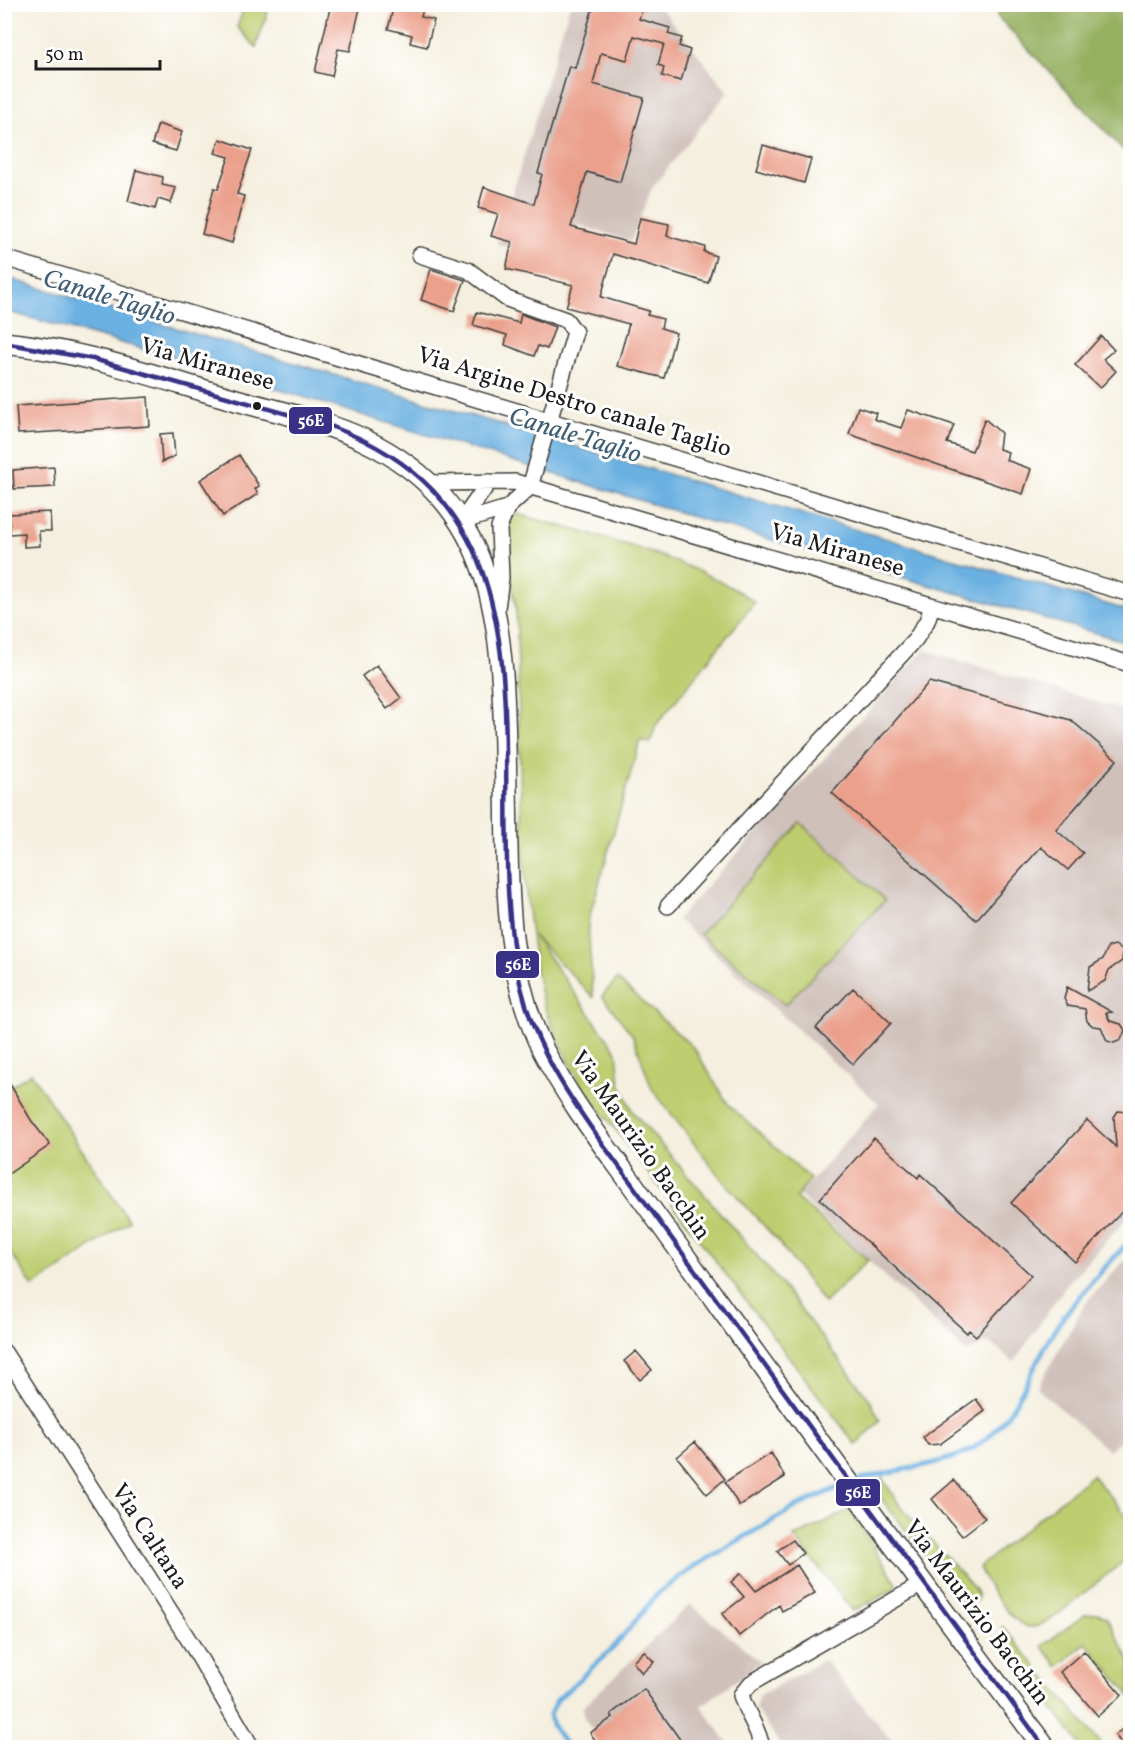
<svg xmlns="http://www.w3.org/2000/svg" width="1135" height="1752" font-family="Vollkorn,serif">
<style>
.industrial{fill:#cfc0ba}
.green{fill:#bdcd70;stroke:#6c7446;stroke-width:1.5}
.forest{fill:#96b062;stroke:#59663f;stroke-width:1.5}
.water{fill:#6bb0e1;stroke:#44667e;stroke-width:1.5}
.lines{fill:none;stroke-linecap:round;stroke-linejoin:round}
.stream{stroke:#6bb0e1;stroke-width:5}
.building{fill:#eba08c}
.street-casing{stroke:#3c3c39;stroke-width:18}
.secondary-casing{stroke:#3c3c39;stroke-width:24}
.street{stroke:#fff;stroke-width:15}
.secondary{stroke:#fff;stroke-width:21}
.bus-1-casing{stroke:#fff;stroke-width:9}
.bus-1{stroke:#393185;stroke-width:4.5}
.bus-dot{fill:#1c1c1c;stroke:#fff;stroke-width:2}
.labels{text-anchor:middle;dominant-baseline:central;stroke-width:6;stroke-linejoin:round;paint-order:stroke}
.street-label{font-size:24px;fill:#1c1c1c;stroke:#fff}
.water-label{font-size:26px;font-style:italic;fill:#405f75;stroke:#fff}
.line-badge{stroke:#fff;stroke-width:2}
.badge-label{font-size:16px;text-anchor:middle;font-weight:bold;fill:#fff}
</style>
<rect width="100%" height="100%" fill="#fff"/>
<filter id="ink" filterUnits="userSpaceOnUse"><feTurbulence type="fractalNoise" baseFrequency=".0167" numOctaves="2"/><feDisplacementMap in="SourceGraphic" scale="12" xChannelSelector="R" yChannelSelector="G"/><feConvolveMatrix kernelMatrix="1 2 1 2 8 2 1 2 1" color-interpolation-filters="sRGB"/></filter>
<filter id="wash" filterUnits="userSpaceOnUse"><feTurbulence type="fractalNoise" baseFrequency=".008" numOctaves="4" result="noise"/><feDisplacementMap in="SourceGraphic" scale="24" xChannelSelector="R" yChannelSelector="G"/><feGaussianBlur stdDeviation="1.35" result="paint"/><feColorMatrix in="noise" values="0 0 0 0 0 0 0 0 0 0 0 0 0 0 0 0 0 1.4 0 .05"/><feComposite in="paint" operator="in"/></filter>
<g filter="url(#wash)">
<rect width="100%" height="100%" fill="#f4efde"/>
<path class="industrial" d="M 570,5 L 658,5 L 728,92 L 652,188 L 631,241 L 578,225 L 564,263 L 497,244 Z
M 924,650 L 1130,712 L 1130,1215 L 1067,1284 L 1014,1362 L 989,1342 L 966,1352 L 799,1195 L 879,1104 L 677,919 Z
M 1130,1254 L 1130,1432 L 1109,1451 L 1037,1388 L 1087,1301 Z
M 690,1604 L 761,1662 L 701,1706 L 731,1747 L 603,1747 L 585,1719 L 583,1707 Z
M 824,1660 L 897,1747 L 782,1747 L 755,1708 L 760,1695 Z"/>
<path class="green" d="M 245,5 L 270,5 L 256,47 L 237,27 Z
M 514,513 C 596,537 684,554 755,602 L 656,725 L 650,743 L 640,740 L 588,922 L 593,997 L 533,935 L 617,1052 L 620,1083 L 633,1112 L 778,1280 L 870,1400 L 880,1421 L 856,1445 L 582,1086 C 567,1056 547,1024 540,990 C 515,866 522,736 516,610 C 514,580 495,540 514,513 Z
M 801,823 L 885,900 L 785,1005 L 700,934 Z
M 617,979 L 694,1048 L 728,1104 L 810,1179 L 796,1198 L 868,1260 L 824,1303 L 777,1240 L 723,1181 L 652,1089 L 633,1036 L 602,996 Z
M 31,1073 L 129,1221 L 33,1287 L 5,1244 L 4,1091 Z
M 1092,1475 L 1130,1520 L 1130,1556 L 1052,1619 C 1045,1622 1038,1628 1030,1627 C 1011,1624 985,1584 979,1567 Z
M 882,1478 L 900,1506 L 973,1587 L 978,1595 L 977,1600 L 969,1604 L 960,1599 L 947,1584 L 879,1496 Z
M 850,1510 L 897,1584 L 896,1588 L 853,1611 L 794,1537 Z
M 1098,1613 L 1107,1618 L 1130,1661 L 1130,1696 L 1086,1643 L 1058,1667 L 1042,1646 L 1086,1614 Z
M 1002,1626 L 1104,1747 L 1082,1747 L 1011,1653 L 1006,1643 Z"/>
<path class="forest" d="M 1001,5 L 1130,5 L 1130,157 L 997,16 Z"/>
<path class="water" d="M 4,277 L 1130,611 L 1130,643 L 727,527 L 179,359 L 5,311 Z"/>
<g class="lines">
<path class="stream" d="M 853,1482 C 889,1469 941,1467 972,1449 C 1017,1423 1031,1364 1059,1323 C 1080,1293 1106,1267 1130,1240
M 568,1748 L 552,1725 L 550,1714 L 557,1700 L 614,1647 L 658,1593 L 695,1566 L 797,1506 L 844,1485"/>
</g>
<g id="blocks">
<path class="building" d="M 331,4 L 361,4 L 350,51 L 338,49 L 332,76 L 315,72 Z
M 394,4 L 424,4 L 421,17 L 434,20 L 427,47 L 410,43 L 412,35 L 388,29 Z
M 594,4 L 644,4 L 639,19 L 670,28 L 668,34 L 682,38 L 679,46 L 690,50 L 681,81 L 662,76 L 664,67 L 658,65 L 664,44 L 634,36 L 627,60 L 601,53 L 593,84 L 644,98 L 620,182 L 587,172 L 571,227 L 634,244 L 640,218 L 669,224 L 667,236 L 705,247 L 704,252 L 716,256 L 708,283 L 613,254 L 601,297 L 649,311 L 647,315 L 663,319 L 661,328 L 676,333 L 664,378 L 617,366 L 629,324 L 566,307 L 573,285 L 506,269 L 512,242 L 491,236 L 498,214 L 478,208 L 484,187 L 534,204 L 542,174 L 538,173 L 569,66 L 575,68 Z
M 158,124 L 182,132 L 176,151 L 152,144 Z
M 220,139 L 252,150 L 237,194 L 244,196 L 232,243 L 202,234 L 214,188 L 218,189 L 229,157 L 215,153 Z
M 763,145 L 811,159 L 804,183 L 756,169 Z
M 136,170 L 163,177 L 162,185 L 176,188 L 171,203 L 158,199 L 155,209 L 128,201 Z
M 431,269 L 465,280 L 454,311 L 421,300 Z
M 477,312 L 519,323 L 521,314 L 555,327 L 547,349 L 538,346 L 534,356 L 505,345 L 507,335 L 473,325 Z
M 1101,336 L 1114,350 L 1103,359 L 1116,371 L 1100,388 L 1075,365 Z
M 148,397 L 150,426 L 18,434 L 16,406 Z
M 858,407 L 876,413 L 874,419 L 901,428 L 908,410 L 954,425 L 947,443 L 972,451 L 985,419 L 1001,433 L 999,449 L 1008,452 L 1006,460 L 1031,469 L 1023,494 L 849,434 Z
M 173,433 L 175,456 L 162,462 L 160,434 Z
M 239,455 L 259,486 L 255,489 L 258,494 L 223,516 L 200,480 Z
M 54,467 L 55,487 L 14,489 L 13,470 Z
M 50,512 L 51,531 L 39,531 L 40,546 L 24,547 L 24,533 L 10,534 L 9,514 Z
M 377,665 L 401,698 L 387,709 L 362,676 Z
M 929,682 L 1071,720 L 1117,760 L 1056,830 L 1083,853 L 1068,870 L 1041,847 L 976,920 L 832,793 Z
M 1115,945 L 1123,951 L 1122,961 L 1109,970 L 1105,981 L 1087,991 L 1090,967 L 1103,959 L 1108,947 Z
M 1067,987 L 1112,1012 L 1106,1013 L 1110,1021 L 1121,1024 L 1125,1030 L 1121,1040 L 1114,1043 L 1107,1041 L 1101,1027 L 1093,1026 L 1087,1021 L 1085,1009 L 1068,1006 L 1064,999 Z
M 853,988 L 891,1023 L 853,1064 L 816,1028 Z
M 4,1074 L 31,1120 L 50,1145 L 4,1177 Z
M 1118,1111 L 1126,1112 L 1131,1121 L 1131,1202 L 1075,1262 L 1011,1203 L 1087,1120 L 1116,1147 L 1114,1117 Z
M 874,1138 L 918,1178 L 920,1174 L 1031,1275 L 976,1336 L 969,1330 L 967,1333 L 820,1199 Z
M 636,1351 L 652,1370 L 640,1380 L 624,1361 Z
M 976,1399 L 985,1411 L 940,1444 L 928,1445 L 923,1437 Z
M 695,1442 L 725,1479 L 707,1494 L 677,1457 Z
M 771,1453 L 785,1477 L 739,1506 L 725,1482 Z
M 954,1480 L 985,1518 L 962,1536 L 932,1499 Z
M 793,1540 L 803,1553 L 788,1565 L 777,1551 Z
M 797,1565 L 815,1593 L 782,1611 L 779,1605 L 739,1636 L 722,1614 L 744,1597 L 731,1582 L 741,1573 L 756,1591 Z
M 644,1651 L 654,1662 L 642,1673 L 633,1662 Z
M 1084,1651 L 1122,1695 L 1098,1716 L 1060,1672 Z
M 644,1689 L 686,1748 L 601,1748 L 590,1733 L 613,1717 L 611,1714 Z
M 1131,1722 L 1131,1748 L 1125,1748 L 1115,1735 Z"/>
</g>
</g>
<g filter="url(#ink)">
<use href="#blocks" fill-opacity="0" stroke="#3c3c39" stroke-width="1.5"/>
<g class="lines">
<defs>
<path id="street" d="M 420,255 L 468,270 L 507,299 L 566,320 L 575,332 L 530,487 L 507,508 L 461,522
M 4,258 L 1130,594
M 428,483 L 515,482 L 1130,664
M 461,522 L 489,482
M 497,608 L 501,578 L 499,528 L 507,508
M 668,906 L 915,640 L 927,621 L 932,606
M 4,1352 L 192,1645 L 252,1748
M 762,1748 C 759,1728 746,1714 741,1695 L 751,1683 L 922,1584"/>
<path id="secondary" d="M 4,343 C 84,351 160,378 236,400 C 278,412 324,421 364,440 C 510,510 502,646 506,787 C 508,874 503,969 543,1050 C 566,1095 597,1136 627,1177 C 659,1221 691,1265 722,1309 C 829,1456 935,1603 1045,1748"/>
</defs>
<use href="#street" class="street-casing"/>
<use href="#secondary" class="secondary-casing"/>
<use href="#street" class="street"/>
<use href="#secondary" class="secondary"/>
<defs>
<path id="bus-1" d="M 4,343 L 93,359 L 333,427 C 582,521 473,790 521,987 C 535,1047 569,1097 604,1146 L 1045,1748"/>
</defs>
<use href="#bus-1" class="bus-1-casing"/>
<use href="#bus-1" class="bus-1"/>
</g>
</g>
<circle class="bus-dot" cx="257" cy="406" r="5"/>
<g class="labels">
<g class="street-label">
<text transform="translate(207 365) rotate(16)">Via Miranese</text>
<text transform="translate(574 403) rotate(17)">Via Argine Destro canale Taglio</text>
<text transform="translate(837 551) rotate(16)">Via Miranese</text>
<text transform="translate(640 1146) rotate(55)">Via Maurizio Bacchin</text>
<text transform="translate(149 1537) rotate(57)">Via Caltana</text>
<text transform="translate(976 1613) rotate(53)">Via Maurizio Bacchin</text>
</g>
<g class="water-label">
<text transform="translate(109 298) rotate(17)">Canale Taglio</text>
<text transform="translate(575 436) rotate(17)">Canale Taglio</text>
</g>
</g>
<g class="line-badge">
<rect x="288" y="406" width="45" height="29" rx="6" fill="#393185"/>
<rect x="495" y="950" width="45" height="29" rx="6" fill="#393185"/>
<rect x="835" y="1478" width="46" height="29" rx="6" fill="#393185"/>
</g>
<g class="badge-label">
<text x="311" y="426">56E</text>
<text x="518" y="970">56E</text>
<text x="858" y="1498">56E</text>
</g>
<rect width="1135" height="1752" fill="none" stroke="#fff" stroke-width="24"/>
<path d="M36 60v9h124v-9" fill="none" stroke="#1c1c1c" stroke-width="3"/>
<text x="45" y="60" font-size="18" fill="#1c1c1c" stroke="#ffffff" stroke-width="4.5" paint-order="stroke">50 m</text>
</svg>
